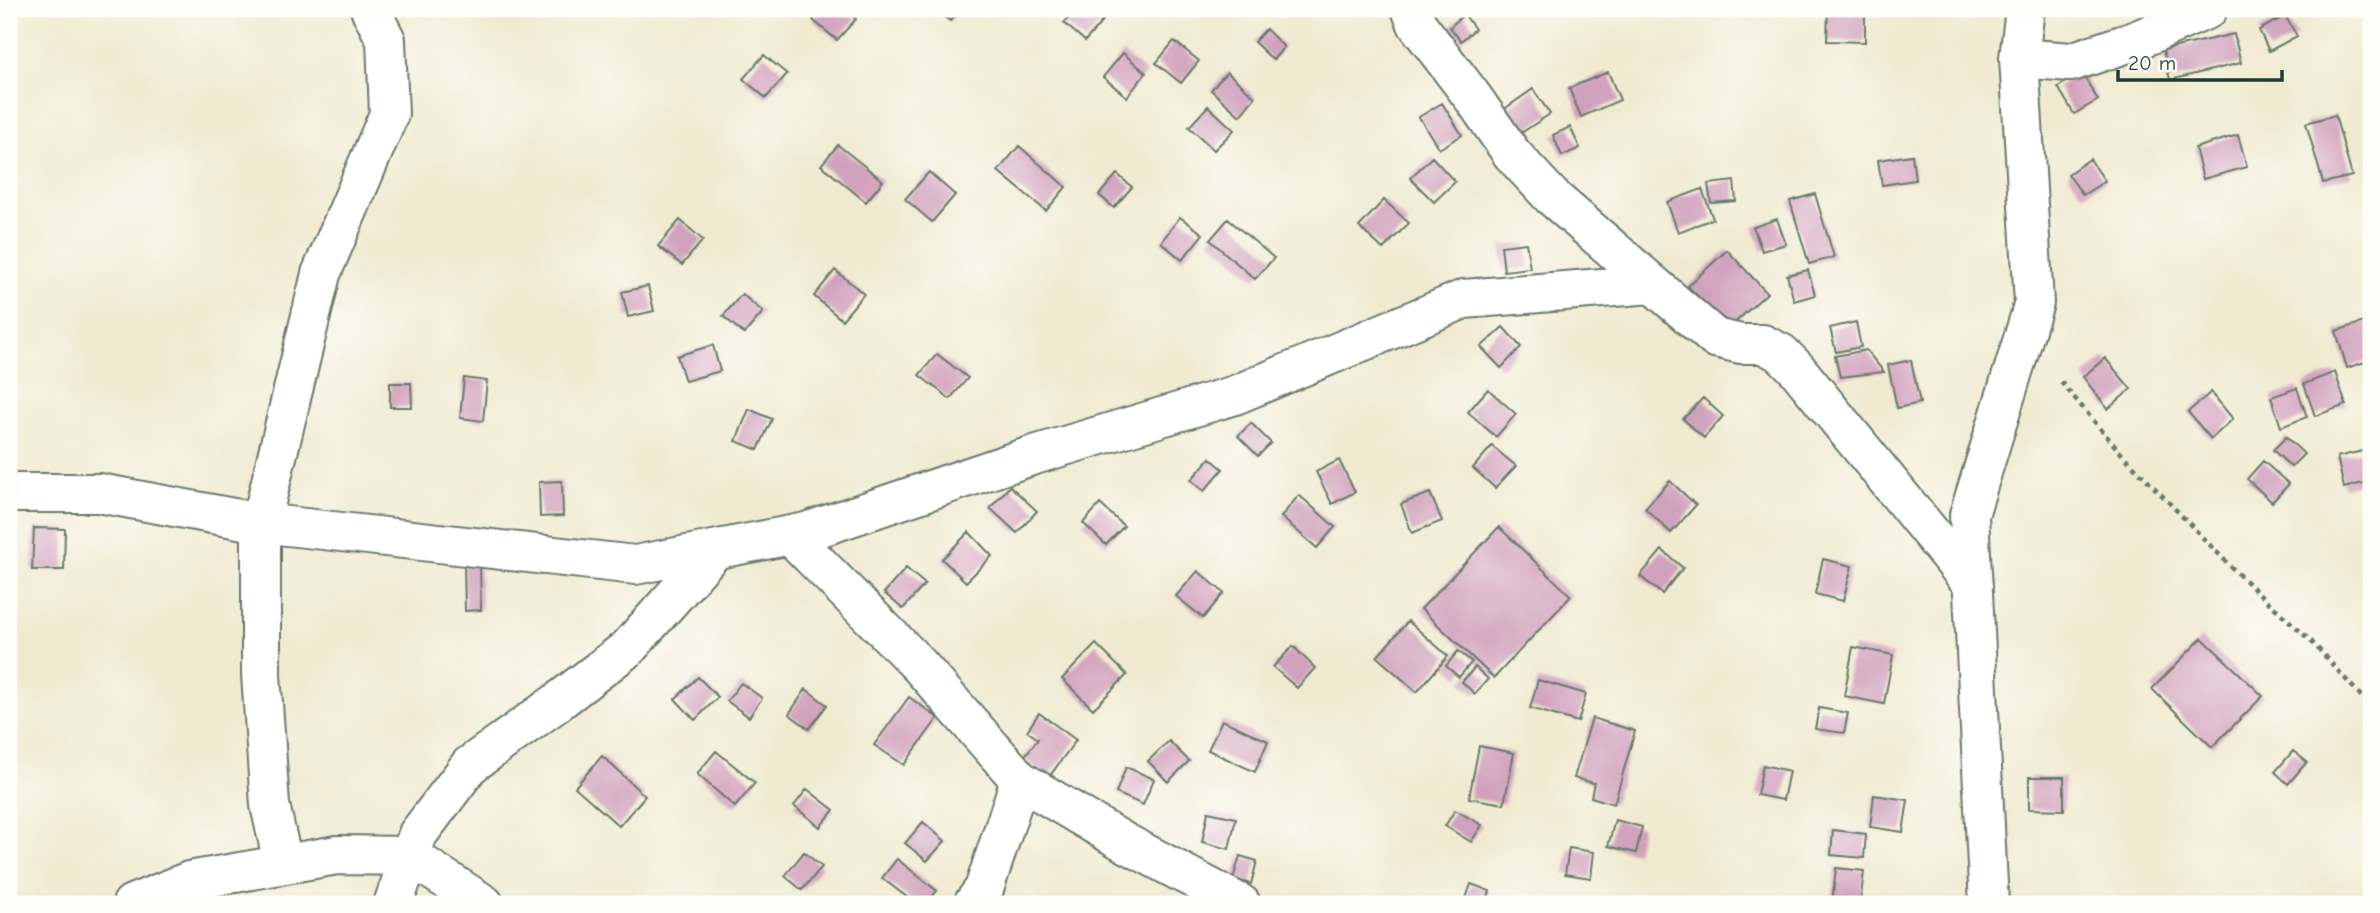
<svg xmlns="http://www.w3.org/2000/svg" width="2380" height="913" font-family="'Comic Neue',sans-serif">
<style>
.building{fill:#d1a2bd}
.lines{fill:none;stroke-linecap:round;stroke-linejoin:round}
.street-casing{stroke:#687a6b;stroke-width:42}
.path{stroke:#687a6b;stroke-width:4.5;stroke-dasharray:5 5;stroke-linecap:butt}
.street{stroke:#fff;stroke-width:38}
</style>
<rect width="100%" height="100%" fill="#fdfcf7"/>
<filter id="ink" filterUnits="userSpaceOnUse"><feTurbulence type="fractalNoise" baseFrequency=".0143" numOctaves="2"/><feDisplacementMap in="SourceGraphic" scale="14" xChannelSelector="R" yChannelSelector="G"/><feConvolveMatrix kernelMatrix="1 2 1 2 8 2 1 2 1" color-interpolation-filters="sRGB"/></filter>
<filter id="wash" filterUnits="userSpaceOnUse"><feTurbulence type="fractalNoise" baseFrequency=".00686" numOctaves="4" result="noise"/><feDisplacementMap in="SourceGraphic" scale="28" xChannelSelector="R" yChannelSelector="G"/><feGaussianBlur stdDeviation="1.57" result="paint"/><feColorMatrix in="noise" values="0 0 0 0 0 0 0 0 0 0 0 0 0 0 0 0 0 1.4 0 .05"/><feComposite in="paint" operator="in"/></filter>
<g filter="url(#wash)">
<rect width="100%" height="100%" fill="#f0ead0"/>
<g id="blocks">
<path class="building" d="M 822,9 L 844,9 L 856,19 L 837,40 L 813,20 Z
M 936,9 L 961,9 L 950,21 Z
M 1077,9 L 1113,9 L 1085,41 L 1064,23 Z
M 1828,9 L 1865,9 L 1865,42 L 1827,41 Z
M 1464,14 L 1475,29 L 1461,41 L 1450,27 Z
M 2285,16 L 2297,36 L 2269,51 L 2259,30 Z
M 1266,29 L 1284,47 L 1273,60 L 1254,42 Z
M 2234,34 L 2241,63 L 2170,80 L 2163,50 Z
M 1174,41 L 1199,61 L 1181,83 L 1156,63 Z
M 1123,53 L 1146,73 L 1127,97 L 1103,77 Z
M 764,55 L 787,74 L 766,98 L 743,79 Z
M 1227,72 L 1255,97 L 1240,116 L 1211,90 Z
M 1608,72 L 1620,100 L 1581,117 L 1569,88 Z
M 2081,72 L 2098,100 L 2074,114 L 2058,87 Z
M 1533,89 L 1550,114 L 1512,139 L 1496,115 Z
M 1442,103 L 1462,135 L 1439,149 L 1419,117 Z
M 1208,106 L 1234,130 L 1214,150 L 1189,127 Z
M 2335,115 L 2352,176 L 2323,183 L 2306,123 Z
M 1570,127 L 1580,148 L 1562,156 L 1553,135 Z
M 2238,135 L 2247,167 L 2203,179 L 2195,148 Z
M 838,145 L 883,181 L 866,202 L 821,165 Z
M 1019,146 L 1066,187 L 1046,211 L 998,171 Z
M 1912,155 L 1915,180 L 1882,185 L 1878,160 Z
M 1432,157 L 1455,182 L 1434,202 L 1410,178 Z
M 2090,159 L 2105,181 L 2083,195 L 2068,174 Z
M 929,172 L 955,195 L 932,222 L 905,199 Z
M 1117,174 L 1132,187 L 1114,208 L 1099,195 Z
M 1734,181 L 1736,201 L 1711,203 L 1708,184 Z
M 1702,189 L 1713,219 L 1678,232 L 1667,202 Z
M 1815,194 L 1834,257 L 1809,264 L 1790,201 Z
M 1384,200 L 1409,223 L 1383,249 L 1359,227 Z
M 1180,217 L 1203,234 L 1182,260 L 1161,242 Z
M 1228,219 L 1274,258 L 1255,279 L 1210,240 Z
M 1777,219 L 1786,244 L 1762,251 L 1753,227 Z
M 680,220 L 703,240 L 682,265 L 658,246 Z
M 1526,243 L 1530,268 L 1504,271 L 1501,246 Z
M 1727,250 L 1767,293 L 1728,329 L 1688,286 Z
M 835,270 L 864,294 L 842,320 L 814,296 Z
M 1808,270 L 1815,295 L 1794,301 L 1787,275 Z
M 648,286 L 654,311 L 628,317 L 622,292 Z
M 742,294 L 763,312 L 744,334 L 723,316 Z
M 2367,321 L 2371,337 L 2371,360 L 2347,368 L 2336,331 Z
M 1856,322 L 1861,347 L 1836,352 L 1830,328 Z
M 1503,327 L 1521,347 L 1501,368 L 1481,347 Z
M 713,345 L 720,371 L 685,381 L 677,356 Z
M 1866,350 L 1884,372 L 1840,377 L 1835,356 Z
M 937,354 L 968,378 L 950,399 L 919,375 Z
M 2105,358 L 2131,389 L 2108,409 L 2083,377 Z
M 1911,360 L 1920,403 L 1897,408 L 1888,365 Z
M 2335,372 L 2346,405 L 2315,416 L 2304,384 Z
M 464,378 L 487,381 L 483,421 L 460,418 Z
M 390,383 L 411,383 L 412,407 L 390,407 Z
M 2297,388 L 2307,417 L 2281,427 L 2271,397 Z
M 1488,389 L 1516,414 L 1496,437 L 1468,412 Z
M 2211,392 L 2233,419 L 2211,439 L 2188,412 Z
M 1703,398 L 1723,416 L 1704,438 L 1683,419 Z
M 749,409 L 772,419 L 758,450 L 736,441 Z
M 1251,423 L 1271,443 L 1258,456 L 1238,436 Z
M 2286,437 L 2304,454 L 2291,467 L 2273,450 Z
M 1492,446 L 1516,466 L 1495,488 L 1473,468 Z
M 2371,449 L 2371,481 L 2344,488 L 2337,457 Z
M 1210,458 L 1223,469 L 1204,491 L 1191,480 Z
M 1339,460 L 1355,492 L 1332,504 L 1316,472 Z
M 2263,461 L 2289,484 L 2272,502 L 2247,479 Z
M 562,481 L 563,516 L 540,517 L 539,482 Z
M 1670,481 L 1696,505 L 1671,533 L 1645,508 Z
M 1010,486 L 1037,511 L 1017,533 L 990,508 Z
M 1430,493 L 1442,521 L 1412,533 L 1401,504 Z
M 1299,495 L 1335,527 L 1317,548 L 1281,517 Z
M 1100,504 L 1124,526 L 1106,545 L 1083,523 Z
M 1499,527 L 1571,596 L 1494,678 L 1421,609 Z
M 34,528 L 65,529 L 64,570 L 32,570 Z
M 969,532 L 992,556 L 966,582 L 942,559 Z
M 1662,550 L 1683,568 L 1662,594 L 1640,576 Z
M 1823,559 L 1852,566 L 1843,601 L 1815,594 Z
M 464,563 L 480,564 L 481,610 L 465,611 Z
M 906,568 L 925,584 L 903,609 L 884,593 Z
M 1198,571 L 1224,593 L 1203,618 L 1176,596 Z
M 1408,621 L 1448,656 L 1417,692 L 1377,657 Z
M 2202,638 L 2263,696 L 2212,747 L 2152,689 Z
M 1096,644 L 1127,675 L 1093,709 L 1062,679 Z
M 1293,646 L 1315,668 L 1297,688 L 1273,667 Z
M 1853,647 L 1893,655 L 1884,704 L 1844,696 Z
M 1458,651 L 1472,662 L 1459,677 L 1446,666 Z
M 1475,667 L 1488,679 L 1475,694 L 1462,682 Z
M 698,677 L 718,697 L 695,720 L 675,699 Z
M 1538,680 L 1586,694 L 1578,722 L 1530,708 Z
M 741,683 L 762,698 L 749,717 L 727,701 Z
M 806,689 L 827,705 L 809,729 L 789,714 Z
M 909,697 L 938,718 L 904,765 L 874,745 Z
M 1819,708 L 1848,713 L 1844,733 L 1815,729 Z
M 1039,713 L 1076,740 L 1049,777 L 1023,758 L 1038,739 L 1027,731 Z
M 1592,718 L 1635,731 L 1614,804 L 1591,797 L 1594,783 L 1574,778 Z
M 1222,720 L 1268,741 L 1255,772 L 1208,750 Z
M 1169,741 L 1189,761 L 1168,782 L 1148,761 Z
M 1479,746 L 1514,753 L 1504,804 L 1469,798 Z
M 716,751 L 755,783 L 735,807 L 697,774 Z
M 2293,751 L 2307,762 L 2288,784 L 2275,772 Z
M 602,756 L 645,796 L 619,826 L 575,787 Z
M 1763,765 L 1789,771 L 1783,800 L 1757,795 Z
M 1126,767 L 1154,779 L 1143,805 L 1116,793 Z
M 2029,777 L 2064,777 L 2064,810 L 2029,809 Z
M 807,789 L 834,810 L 820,827 L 794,806 Z
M 1874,795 L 1908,800 L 1903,832 L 1870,827 Z
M 1455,810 L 1482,825 L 1471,842 L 1445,826 Z
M 1208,812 L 1236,818 L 1229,849 L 1202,842 Z
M 1615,820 L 1642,827 L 1636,853 L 1608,846 Z
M 923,822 L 945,841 L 927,861 L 905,843 Z
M 1833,830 L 1866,834 L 1864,858 L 1831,855 Z
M 1569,848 L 1594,852 L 1591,878 L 1565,874 Z
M 804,852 L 822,867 L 802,890 L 785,876 Z
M 1240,856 L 1257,861 L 1251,884 L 1233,879 Z
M 897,859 L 937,891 L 926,904 L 916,904 L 882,878 Z
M 1836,868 L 1864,871 L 1860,904 L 1832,903 Z
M 1471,884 L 1490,891 L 1486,904 L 1464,904 Z"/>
</g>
</g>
<g filter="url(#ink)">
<use href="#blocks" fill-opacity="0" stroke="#687a6b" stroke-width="2"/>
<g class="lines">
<defs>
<path id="street" d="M 1411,9 L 1417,24 L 1474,99 L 1512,154 L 1551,196 L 1715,338 L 1741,344 L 1763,344 L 1781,353 L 1796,368 L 1973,585
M 2019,58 L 2071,62 L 2137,40 L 2208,9
M 9,493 L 99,493 L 261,523 L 635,565 L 806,532 L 1031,456 L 1235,395 L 1464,299 L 1652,284
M 790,535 L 919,665 L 1020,780 L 1124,842 L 1241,904
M 283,863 L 270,805 L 266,747 L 261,674 L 261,523 L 321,274 L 389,114 L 386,40 L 370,9
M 132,904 L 189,881 L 337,855 L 410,856 L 484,904
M 393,904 L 418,834 L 470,765 L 555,704 L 628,648 L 714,551
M 973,904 L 984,889 L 1020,780
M 1989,904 L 1969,515 L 2034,303 L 2019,58 L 2025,9"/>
</defs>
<use href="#street" class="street-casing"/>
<path class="path" d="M 2061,382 L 2120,452 L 2240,576 L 2311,641 L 2371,707"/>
<use href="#street" class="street"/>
</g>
</g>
<rect width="2380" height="913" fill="none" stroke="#fdfcf7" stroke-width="35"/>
<path d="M2118 70v10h164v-10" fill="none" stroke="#1f3d34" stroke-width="3.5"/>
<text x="2128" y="70" font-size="21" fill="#1f3d34" stroke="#fdfcf7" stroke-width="5" paint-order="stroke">20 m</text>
</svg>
